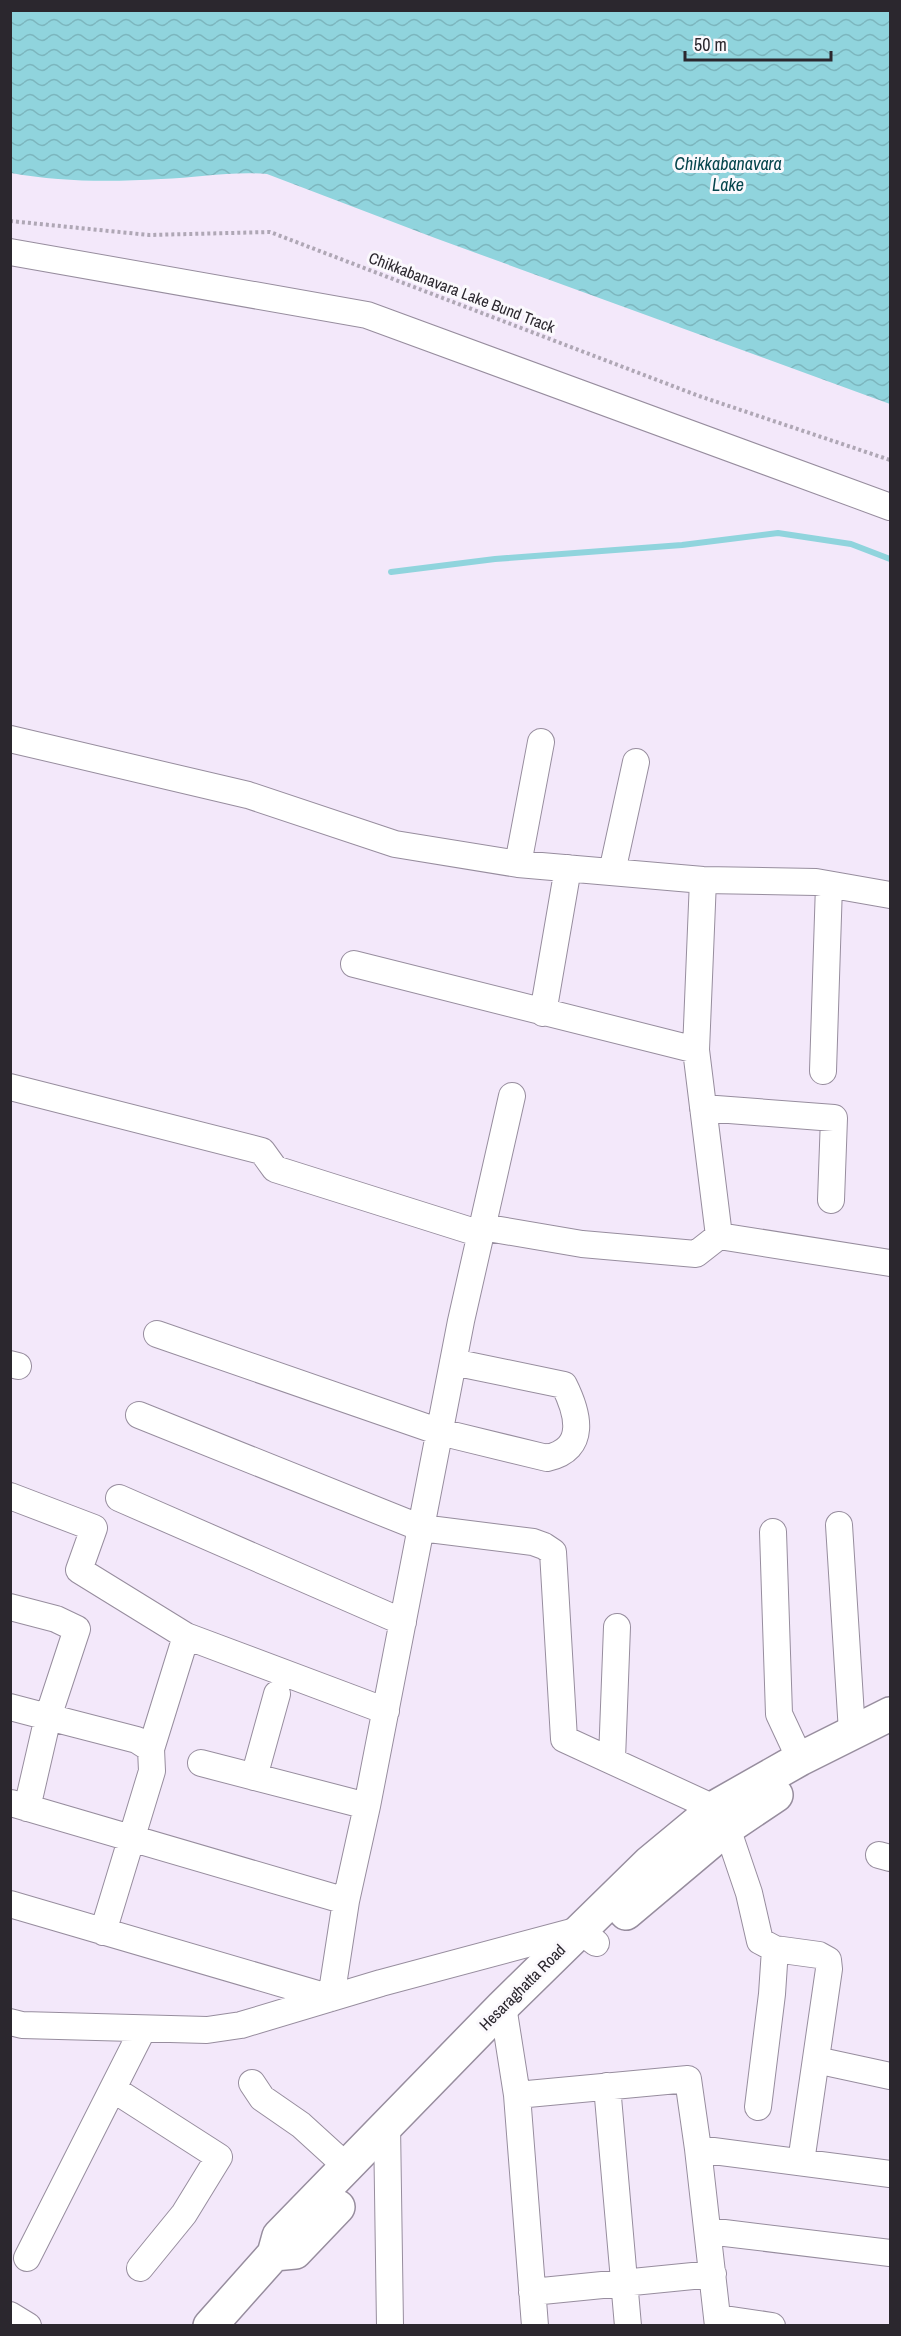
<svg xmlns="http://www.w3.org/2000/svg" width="901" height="2336" font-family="'Archivo Narrow',sans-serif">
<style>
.water{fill:url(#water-waves)}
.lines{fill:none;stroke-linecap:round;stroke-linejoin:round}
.stream{stroke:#90d4dd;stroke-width:6}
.minor-casing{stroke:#978d9e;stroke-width:28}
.major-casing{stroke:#978d9e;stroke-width:36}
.path{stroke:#afa7b5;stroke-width:4;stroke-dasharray:3 3;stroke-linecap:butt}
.minor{stroke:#fff;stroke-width:26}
.major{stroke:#fff;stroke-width:33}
.labels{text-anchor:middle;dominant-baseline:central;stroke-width:6;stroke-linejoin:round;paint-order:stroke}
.street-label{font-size:16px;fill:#2b272e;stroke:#fbf9fd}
.water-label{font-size:18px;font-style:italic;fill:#06464d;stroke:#fbf9fd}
</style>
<defs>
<pattern id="water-waves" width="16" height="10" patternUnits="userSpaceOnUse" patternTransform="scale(1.5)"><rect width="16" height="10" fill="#90d4dd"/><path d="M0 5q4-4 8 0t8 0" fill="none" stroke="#7cb6be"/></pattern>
</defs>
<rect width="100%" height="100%" fill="#f3e8fa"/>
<path class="water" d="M 10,11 L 890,11 L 890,404 L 435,238 L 267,174 C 231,171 197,178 161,179 C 111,182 60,182 11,173 Z"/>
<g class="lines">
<path class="stream" d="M 391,572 L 495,559 L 682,545 L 778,533 L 851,544 L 890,559"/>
<defs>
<path id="minor" d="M 10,252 L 367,315 L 890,507
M 10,739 L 248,795 L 395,844 L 518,864 L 703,880 L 816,882 L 890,895
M 518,864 L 541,742
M 612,872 L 636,762
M 703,880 L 696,1050 L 719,1236 L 890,1263
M 354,964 L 696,1050
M 543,1013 L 568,868
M 823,1071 L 829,885
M 10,1087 L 262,1151 L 275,1169 L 481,1234
M 703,1108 L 834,1118 L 831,1200
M 482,1227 L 582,1244 L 696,1254 L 719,1236
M 157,1334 L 440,1432 L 547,1458 C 588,1449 578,1413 564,1385 L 453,1362
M 10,1364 L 18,1366
M 139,1415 L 421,1528 L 533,1542 L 544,1546 L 553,1552 L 564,1739 L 714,1808
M 10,1496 L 94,1528 L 79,1570 L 186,1636
M 119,1498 L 403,1622
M 839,1525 L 852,1732
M 773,1532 L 779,1714 L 800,1759
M 10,1607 L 56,1619 L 77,1629 L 48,1717 L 10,1707
M 151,1749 L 186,1636 L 386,1711
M 612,1759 L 617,1627
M 201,1763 L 367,1806
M 254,1777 L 277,1694
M 11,1803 L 346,1901
M 27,1808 L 48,1717 L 137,1740 L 151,1749 L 152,1771 L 103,1932
M 727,1828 L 749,1893 L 760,1941 L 775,1949 L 772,1994 L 758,2107
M 879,1855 L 890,1858
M 10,1904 L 331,1998 L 346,1901 L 367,1806 L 461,1321 L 512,1096
M 775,1949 L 819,1955 L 828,1960 L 829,1969 L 801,2162
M 503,2006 L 517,2095 L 535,2326
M 10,2022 L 22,2025 L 207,2030 L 241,2025 L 381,1983 L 579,1930 L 596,1943
M 816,2060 L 890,2076
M 252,2083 L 262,2098 L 301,2125 L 346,2166
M 607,2086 L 628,2326
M 113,2089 L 219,2157 L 184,2214 L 140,2268
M 517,2095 L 688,2079 L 698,2149 L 718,2326
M 387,2125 L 390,2326
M 698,2149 L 890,2174
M 708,2231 L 890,2253
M 27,2258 L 143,2029
M 532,2292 L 713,2274
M 10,2315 L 28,2326
M 718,2318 L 772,2326"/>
<path id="major" d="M 626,1913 L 727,1828 L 776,1795
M 274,2254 L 295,2252 L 338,2207
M 210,2326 L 274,2254 L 279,2236 L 503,2006 L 649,1863 L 719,1805 L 800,1759 L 890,1714"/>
</defs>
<use href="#minor" class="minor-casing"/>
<use href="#major" class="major-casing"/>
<path class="path" d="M 10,221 L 149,235 L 270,232 L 699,396 L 890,460"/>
<use href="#minor" class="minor"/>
<use href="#major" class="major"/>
</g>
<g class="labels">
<g class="street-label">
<text transform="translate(462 292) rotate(21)">Chikkabanavara Lake Bund Track</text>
<text transform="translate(522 1987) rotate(-45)">Hesaraghatta Road</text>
</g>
<g class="water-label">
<text x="728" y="163">Chikkabanavara<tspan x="728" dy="21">Lake</tspan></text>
</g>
</g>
<rect width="901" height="2336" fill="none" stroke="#2b272e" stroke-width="24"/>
<path d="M685 51v9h146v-9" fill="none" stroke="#2b272e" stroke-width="3"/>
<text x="694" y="51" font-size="18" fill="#2b272e" stroke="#fbf9fd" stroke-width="4.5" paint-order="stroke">50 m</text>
</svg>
